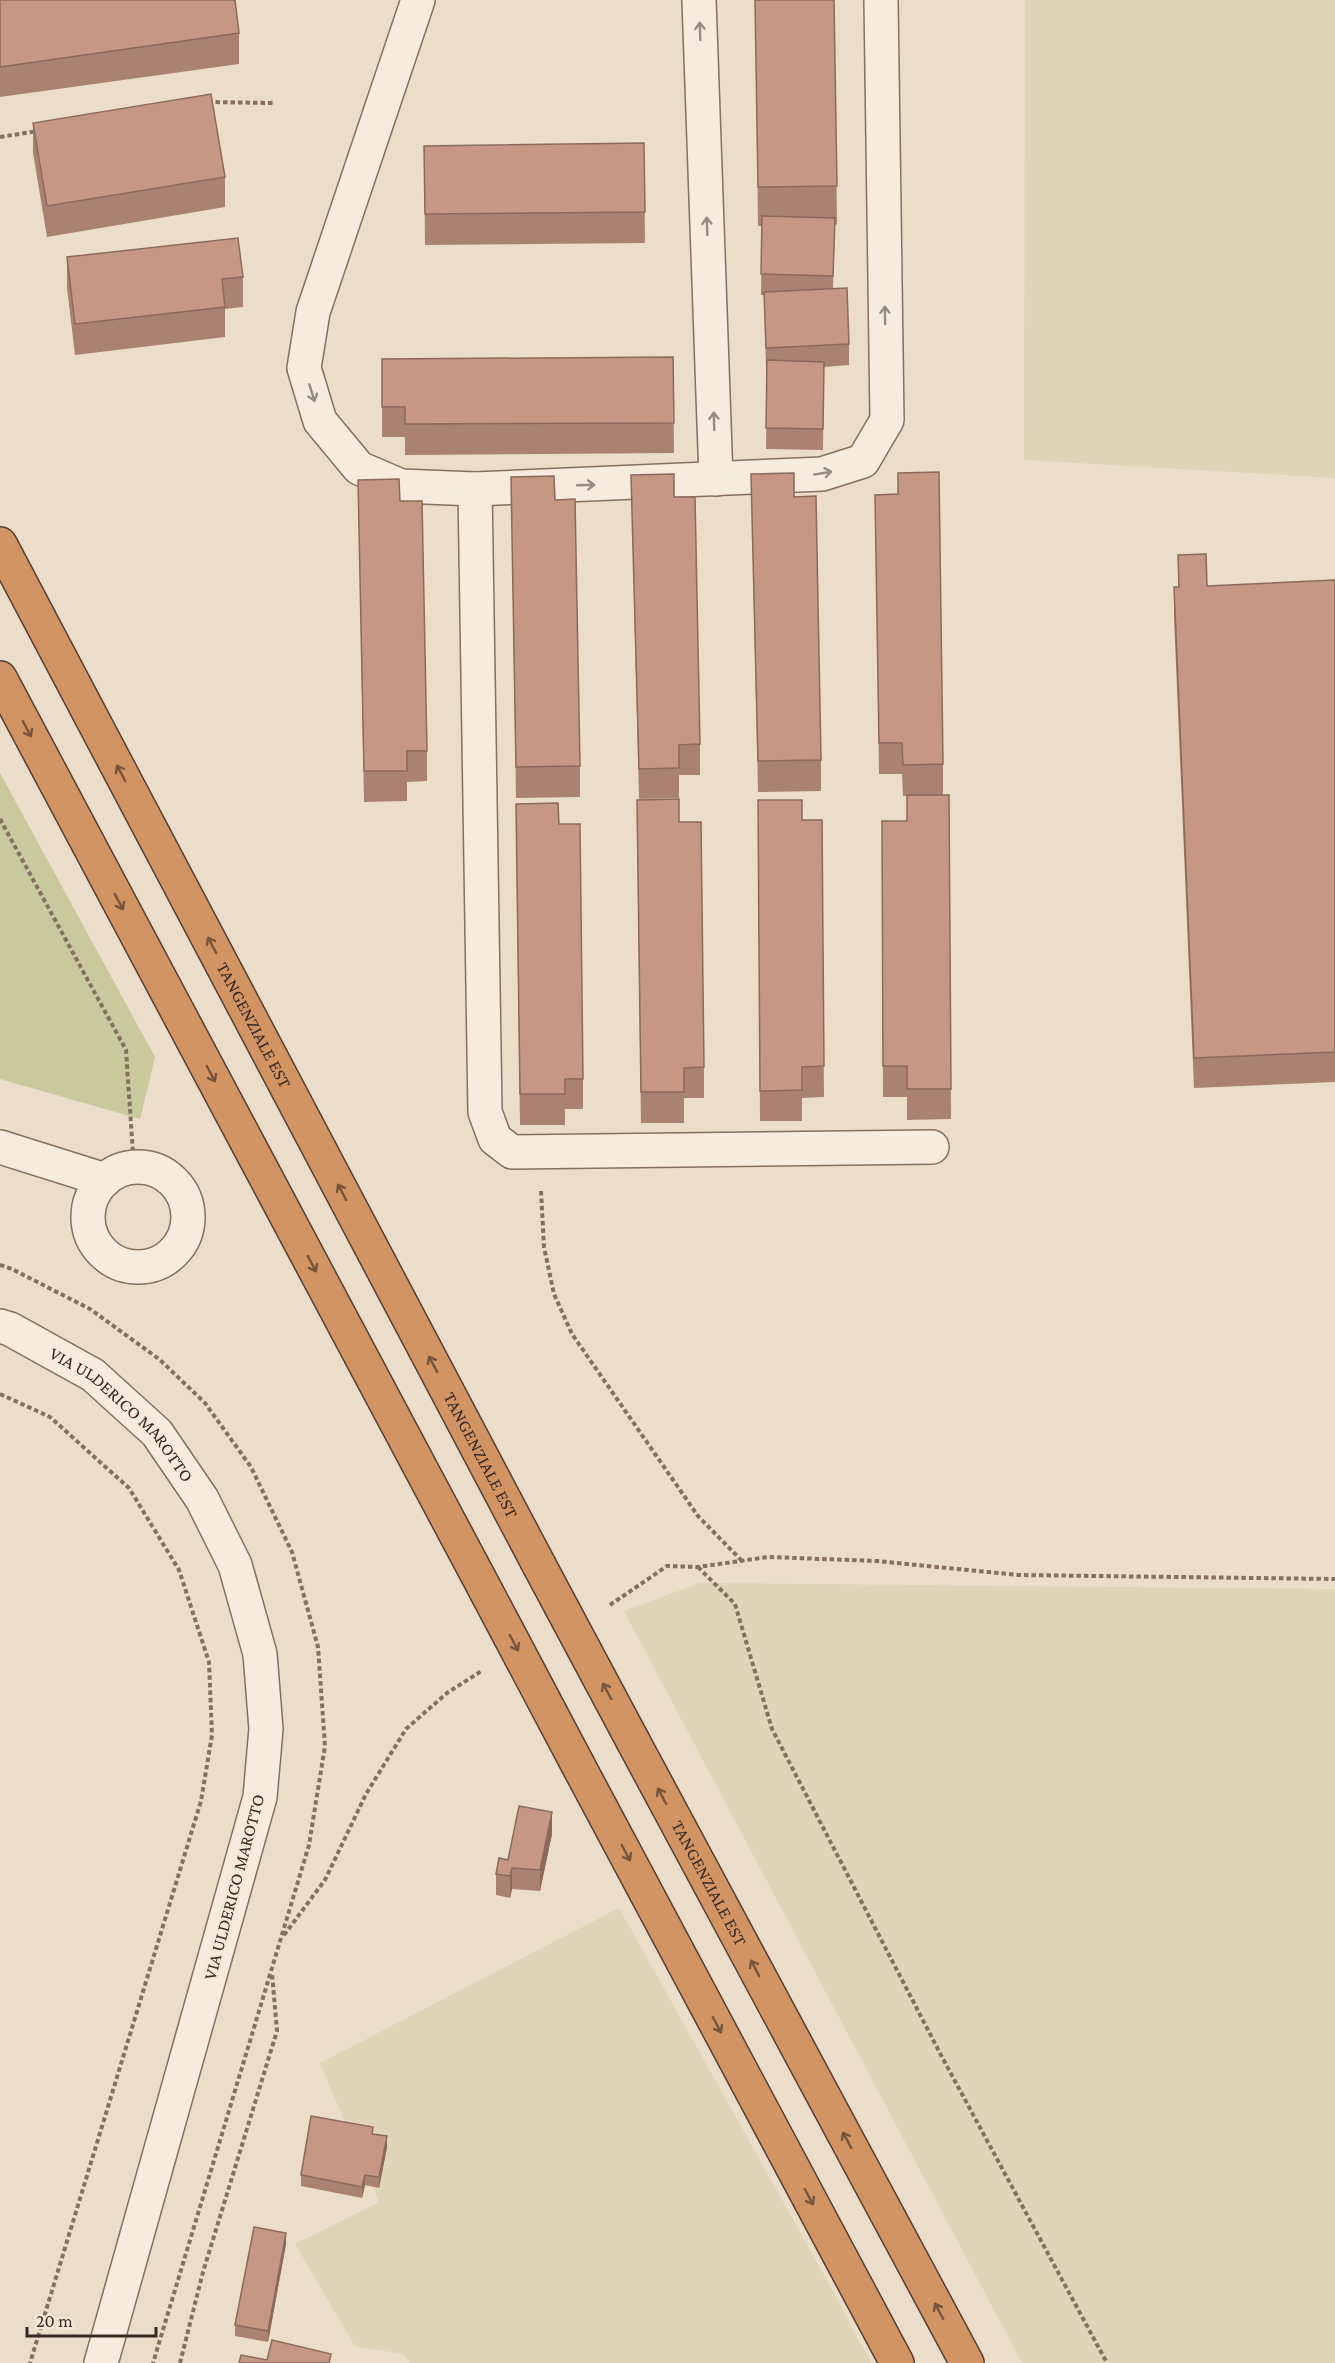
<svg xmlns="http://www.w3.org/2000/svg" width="1335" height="2363" font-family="'Crimson Pro',serif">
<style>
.farmland{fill:#e0d5b7}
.green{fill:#c9c99e}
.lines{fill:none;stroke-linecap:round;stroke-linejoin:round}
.minor-casing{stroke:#866f5f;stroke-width:36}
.highway-casing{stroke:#553f33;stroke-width:36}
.path{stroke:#866f5f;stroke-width:4;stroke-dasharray:4.5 3;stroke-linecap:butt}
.minor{stroke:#f6ebdc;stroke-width:33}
.highway{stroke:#d29463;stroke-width:33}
.highway-bridge-casing{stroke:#553f33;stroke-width:36;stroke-linecap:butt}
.highway-bridge{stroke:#d29463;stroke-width:33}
.wall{fill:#aa8271}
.shaded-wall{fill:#8b6a5c}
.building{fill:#c69783;stroke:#8b6a5c;stroke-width:1.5}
.oneway{stroke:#978a7f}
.oneway2{stroke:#76543c}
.labels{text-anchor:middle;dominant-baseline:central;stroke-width:4.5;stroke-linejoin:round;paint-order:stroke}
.street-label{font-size:18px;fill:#382a22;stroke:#f3e8d8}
</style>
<rect width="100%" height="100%" fill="#ebddc9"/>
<path class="farmland" d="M 1025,0 L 1335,0 L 1335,478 L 1024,460 Z
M 700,1583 L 1335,1589 L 1335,2363 L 1022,2363 L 624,1611 Z
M 619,1908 L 828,2282 L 871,2363 L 410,2363 L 403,2354 L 355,2346 L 295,2244 L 379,2202 L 320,2063 Z"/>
<path class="green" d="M 0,773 L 155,1057 L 140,1119 L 0,1079 Z"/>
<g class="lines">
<defs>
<g id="minor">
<path d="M 418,0 L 313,312 L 304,368 L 320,421 L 359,468 L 401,486 L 475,489 L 822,474 L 863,461 L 887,420 L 881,0"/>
<path d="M 699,0 L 716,479"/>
<path d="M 475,489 L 485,1112 L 495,1139 L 512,1152 L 932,1147"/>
<path d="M 0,1147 L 105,1180"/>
<circle cx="138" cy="1217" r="50"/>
<path id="s1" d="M 0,1326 L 10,1329 L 93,1375 L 157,1433 L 202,1499 L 235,1565 L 260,1654 L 266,1729 L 260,1797 L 101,2363"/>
</g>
<g id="highway">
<path id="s2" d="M 0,544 L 539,1565"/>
<path d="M 0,678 L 486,1591"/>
<path id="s3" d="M 634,1743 L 967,2363"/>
<path d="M 578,1765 L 897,2363"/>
</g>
</defs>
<use href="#minor" class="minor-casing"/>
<use href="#highway" class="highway-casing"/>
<path class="path" d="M 208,102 L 273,103
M 0,137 L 38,131
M 0,819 L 126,1050 L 133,1154
M 541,1191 L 544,1247 L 554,1294 L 572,1334 L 698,1516 L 742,1561
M 0,1265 L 12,1269 L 90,1309 L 159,1359 L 205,1403 L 251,1467 L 292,1552 L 318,1647 L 325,1746 L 309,1845 L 153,2363
M 0,1394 L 50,1417 L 129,1488 L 179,1570 L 209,1662 L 212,1735 L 201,1801 L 30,2363
M 698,1567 L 735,1604 L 772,1729 L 942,2057 L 1107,2363
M 610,1605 L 667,1566 L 698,1567 L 768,1557 L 877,1561 L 1018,1575 L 1335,1579
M 284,1935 L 325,1880 L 366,1794 L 406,1729 L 447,1693 L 483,1670
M 180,2363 L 203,2272 L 277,2031 L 272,1973"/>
<use href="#minor" class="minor"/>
<use href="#highway" class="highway"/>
<defs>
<path id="highway-bridge" d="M 539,1565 L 634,1743
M 486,1591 L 578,1765"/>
</defs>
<use href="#highway-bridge" class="highway-bridge-casing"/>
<use href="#highway-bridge" class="highway-bridge"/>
</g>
<path class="wall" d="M 0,0 L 239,33 L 239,64 L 0,97 Z
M 755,0 L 834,0 L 837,224 L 835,225 L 833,289 L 849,344 L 849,365 L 824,367 L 823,450 L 766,449 L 767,369 L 766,369 L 764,295 L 761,295 L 762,226 L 758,226 Z
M 33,123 L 225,177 L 225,207 L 47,237 L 33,153 Z
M 644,143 L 645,243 L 425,245 L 424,146 Z
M 67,257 L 243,277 L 243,307 L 225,309 L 225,337 L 75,355 L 67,288 Z
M 673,357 L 674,453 L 405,455 L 405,437 L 382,437 L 382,359 Z
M 898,473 L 943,764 L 943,795 L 949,795 L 951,1119 L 907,1120 L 907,1097 L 883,1097 L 882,821 L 907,821 L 907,796 L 903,796 L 902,774 L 879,774 L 875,495 L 898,494 Z
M 751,474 L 794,497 L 821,760 L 821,791 L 758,792 Z
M 631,475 L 674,497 L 700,744 L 700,775 L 679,775 L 679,798 L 639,799 Z
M 511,477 L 555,500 L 580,766 L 580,797 L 516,798 Z
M 358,480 L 400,501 L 427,751 L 427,781 L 407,782 L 407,801 L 364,802 Z
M 1178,555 L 1207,586 L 1335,580 L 1335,1082 L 1194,1088 L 1174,618 L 1174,587 L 1178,587 Z
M 758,800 L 802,820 L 822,820 L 824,1097 L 802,1098 L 802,1121 L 760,1121 Z
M 679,822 L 704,1067 L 704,1098 L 684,1098 L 684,1123 L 641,1123 L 637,831 Z
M 559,824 L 583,1079 L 583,1109 L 565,1109 L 565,1125 L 520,1125 L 516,834 Z
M 552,1834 L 540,1891 L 512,1889 L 510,1898 L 496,1895 L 496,1874 L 508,1860 Z
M 373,2134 L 387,2147 L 379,2188 L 365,2185 L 362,2198 L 301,2186 L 301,2175 Z
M 286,2244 L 268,2342 L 235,2336 L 235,2325 Z"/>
<path class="shaded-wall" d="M 552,1812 L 552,1834 L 540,1891 L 540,1870 Z
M 512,1868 L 512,1889 L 510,1898 L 510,1876 Z
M 387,2136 L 387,2147 L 379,2188 L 379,2177 Z
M 365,2175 L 365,2185 L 362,2198 L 362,2187 Z
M 286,2233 L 286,2244 L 268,2342 L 268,2331 Z"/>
<path class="building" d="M 0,0 L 235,0 L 239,33 L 0,67 Z
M 755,0 L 834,0 L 837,186 L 758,187 Z
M 211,94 L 225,177 L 47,206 L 33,123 Z
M 644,143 L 645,212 L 425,214 L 424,146 Z
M 762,216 L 835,218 L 833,276 L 761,274 Z
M 238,238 L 243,277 L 222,279 L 225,307 L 75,324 L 67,257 Z
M 847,288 L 849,344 L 766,348 L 764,292 Z
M 673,357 L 674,423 L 405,424 L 405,407 L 382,407 L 382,359 Z
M 767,360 L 824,362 L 823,429 L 766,428 Z
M 939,472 L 943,764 L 903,765 L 902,743 L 879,743 L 875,495 L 898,494 L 898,473 Z
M 794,473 L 794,497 L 816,496 L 821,760 L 758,761 L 751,474 Z
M 674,474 L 674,497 L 695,497 L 700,744 L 679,745 L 679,768 L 639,769 L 631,475 Z
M 554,476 L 555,500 L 575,499 L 580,766 L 516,767 L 511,477 Z
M 399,479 L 400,501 L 422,501 L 427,751 L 407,751 L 407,771 L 364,771 L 358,480 Z
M 1206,554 L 1207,586 L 1335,580 L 1335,1052 L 1194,1058 L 1174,587 L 1179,587 L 1178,555 Z
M 907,795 L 949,795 L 951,1089 L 907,1089 L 907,1066 L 883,1066 L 882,821 L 907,821 Z
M 679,799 L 679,822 L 701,822 L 704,1067 L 684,1068 L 684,1092 L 641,1092 L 637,800 Z
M 758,800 L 802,800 L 802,820 L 822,820 L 824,1066 L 802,1067 L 802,1090 L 760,1091 Z
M 558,803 L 559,824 L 580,824 L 583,1079 L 565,1079 L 565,1094 L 520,1094 L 516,804 Z
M 519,1806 L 552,1812 L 540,1870 L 512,1868 L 510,1876 L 496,1874 L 499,1858 L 508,1860 Z
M 311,2116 L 373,2127 L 372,2134 L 387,2136 L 379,2177 L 365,2175 L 362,2187 L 301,2175 Z
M 254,2227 L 286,2233 L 268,2331 L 235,2325 Z
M 272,2340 L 331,2354 L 329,2363 L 239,2363 L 241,2355 L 267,2360 Z"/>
<defs><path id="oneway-shaft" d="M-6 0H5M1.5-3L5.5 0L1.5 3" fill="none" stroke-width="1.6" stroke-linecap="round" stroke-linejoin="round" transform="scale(1.5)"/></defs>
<g class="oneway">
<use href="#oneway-shaft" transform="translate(700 31) rotate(-92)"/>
<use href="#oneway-shaft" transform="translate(707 226) rotate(-92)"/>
<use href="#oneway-shaft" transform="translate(885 315) rotate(-91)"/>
<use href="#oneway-shaft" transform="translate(312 393) rotate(73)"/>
<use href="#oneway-shaft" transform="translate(714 421) rotate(-92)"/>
<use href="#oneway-shaft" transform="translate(823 473) rotate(-10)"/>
<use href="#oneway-shaft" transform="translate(586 485) rotate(-2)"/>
</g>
<g class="oneway2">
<use href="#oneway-shaft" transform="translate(27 729) rotate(62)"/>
<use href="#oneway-shaft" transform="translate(121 773) rotate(-118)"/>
<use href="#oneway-shaft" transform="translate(119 902) rotate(62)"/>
<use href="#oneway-shaft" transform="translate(212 945) rotate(-118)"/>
<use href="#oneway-shaft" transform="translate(211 1074) rotate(62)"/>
<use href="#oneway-shaft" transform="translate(342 1192) rotate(-118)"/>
<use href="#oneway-shaft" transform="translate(312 1264) rotate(62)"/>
<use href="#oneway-shaft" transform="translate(433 1364) rotate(-118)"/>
<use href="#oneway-shaft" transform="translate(514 1643) rotate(62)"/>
<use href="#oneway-shaft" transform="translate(607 1691) rotate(-118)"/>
<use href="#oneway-shaft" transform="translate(662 1796) rotate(-118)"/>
<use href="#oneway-shaft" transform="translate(626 1853) rotate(62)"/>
<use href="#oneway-shaft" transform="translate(755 1968) rotate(-118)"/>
<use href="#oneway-shaft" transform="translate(717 2025) rotate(62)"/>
<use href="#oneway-shaft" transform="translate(847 2140) rotate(-118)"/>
<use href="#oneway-shaft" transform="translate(809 2197) rotate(62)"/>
<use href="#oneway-shaft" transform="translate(939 2311) rotate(-118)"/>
</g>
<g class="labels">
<g class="street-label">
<text stroke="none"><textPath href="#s2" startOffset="544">TANGENZIALE EST</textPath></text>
<text stroke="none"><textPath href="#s1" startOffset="153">VIA ULDERICO MAROTTO</textPath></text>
<text stroke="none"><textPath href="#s2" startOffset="1030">TANGENZIALE EST</textPath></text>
<text stroke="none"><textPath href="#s3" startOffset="159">TANGENZIALE EST</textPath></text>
<text transform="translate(234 1887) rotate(-75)">VIA ULDERICO MAROTTO</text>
</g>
</g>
<path d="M27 2327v9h129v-9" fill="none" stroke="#382a22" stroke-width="3"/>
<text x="36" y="2327" font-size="18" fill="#382a22" stroke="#f3e8d8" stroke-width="4.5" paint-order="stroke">20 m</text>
</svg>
